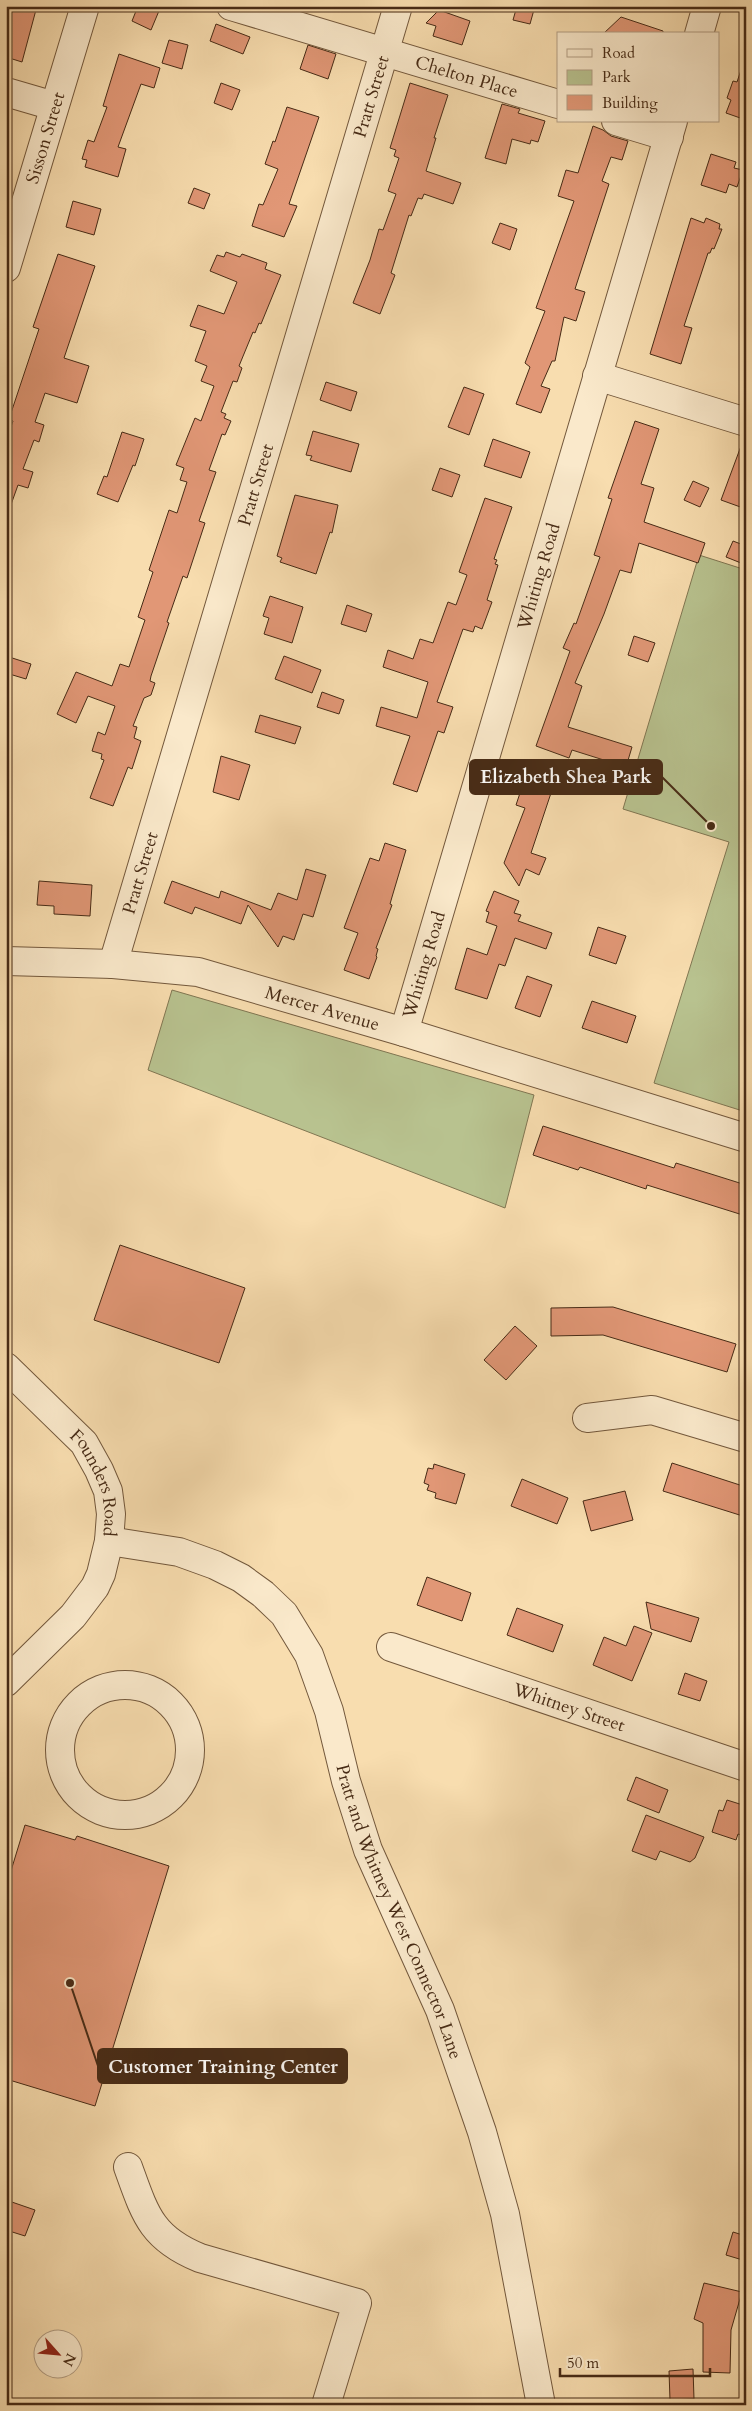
<svg xmlns="http://www.w3.org/2000/svg" width="752" height="2411" font-family="Cardo,serif">
<style>
.green{fill:#b8c28f;stroke:#807652}
.building{fill:#e19776;stroke:#472b16}
.lines{fill:none;stroke-linecap:round;stroke-linejoin:round}
.minor-casing{stroke:#73583c;stroke-width:30}
.minor{stroke:#fae9cb;stroke-width:28}
.labels{text-anchor:middle;dominant-baseline:central;stroke-width:4;stroke-linejoin:round;paint-order:stroke}
.street-label{font-size:18px;fill:#472b16;stroke:#fae9cb}
.leader{fill:none;stroke:#472b16;stroke-width:2}
.callout-dot{fill:#472b16;stroke:#fae9cb;stroke-width:2}
.callout{fill:#472b16;stroke:#472b16;stroke-width:2}
.callout-label{font-size:19px;text-anchor:middle;font-weight:bold;fill:#fff}
</style>
<rect width="100%" height="100%" fill="#f8ddaf"/>
<filter id="stains"><feTurbulence type="fractalNoise" baseFrequency=".004" numOctaves="4"/><feColorMatrix values="0 0 0 0 .2 0 0 0 0 .09 0 0 0 0 .02 0 0 0 .5 -.17"/></filter>
<radialGradient id="worn" r=".72"><stop offset=".6" stop-color="#630" stop-opacity="0"/><stop offset="1" stop-color="#630" stop-opacity=".3"/></radialGradient>
<path class="green" d="M 699,555 L 746,570 L 746,1112 L 654,1083 L 729,842 L 623,809 Z
M 172,990 L 534,1095 L 505,1208 L 148,1070 Z"/>
<path class="building" d="M 6,6 L 37,6 L 22,62 L 6,57 Z
M 138,6 L 161,6 L 151,30 L 132,21 Z
M 517,6 L 535,6 L 530,24 L 513,20 Z
M 439,10 L 470,21 L 462,45 L 433,36 L 436,26 L 426,23 Z
M 621,17 L 663,31 L 663,34 L 603,34 Z
M 216,24 L 250,37 L 243,54 L 210,41 Z
M 169,40 L 188,45 L 182,69 L 162,63 Z
M 308,45 L 336,54 L 328,79 L 300,69 Z
M 119,54 L 160,68 L 154,88 L 141,84 L 118,147 L 126,149 L 118,177 L 85,167 L 87,160 L 82,159 L 88,140 L 94,142 L 107,107 L 103,106 Z
M 743,64 L 746,65 L 746,120 L 726,113 L 731,100 L 727,98 L 733,81 L 737,82 Z
M 221,83 L 240,90 L 232,110 L 214,103 Z
M 410,83 L 448,95 L 434,138 L 436,138 L 426,171 L 461,183 L 453,204 L 424,194 L 422,199 L 418,198 L 411,216 L 409,215 L 391,273 L 395,275 L 380,314 L 353,303 L 370,260 L 379,229 L 383,230 L 396,194 L 388,191 L 399,158 L 394,156 L 396,150 L 390,148 Z
M 502,104 L 520,109 L 518,113 L 545,121 L 538,142 L 531,140 L 530,144 L 512,139 L 506,164 L 485,158 Z
M 287,107 L 319,117 L 289,204 L 297,206 L 284,237 L 252,226 L 259,204 L 263,205 L 278,169 L 265,164 L 273,141 L 275,142 Z
M 593,126 L 603,130 L 611,136 L 628,141 L 622,160 L 611,157 L 602,181 L 609,184 L 575,289 L 585,292 L 576,321 L 564,317 L 555,361 L 552,361 L 541,386 L 550,389 L 541,413 L 516,404 L 530,367 L 525,363 L 545,311 L 536,308 L 574,201 L 558,196 L 566,170 L 578,173 Z
M 711,154 L 736,162 L 734,168 L 743,170 L 737,187 L 729,184 L 726,193 L 701,185 Z
M 194,188 L 210,194 L 204,209 L 188,203 Z
M 73,201 L 101,209 L 94,235 L 66,227 Z
M 691,218 L 704,223 L 706,218 L 720,224 L 719,229 L 722,229 L 714,249 L 712,248 L 710,253 L 708,253 L 684,326 L 692,328 L 681,364 L 650,354 Z
M 500,223 L 517,229 L 510,250 L 492,243 Z
M 226,252 L 240,257 L 242,254 L 267,263 L 265,269 L 281,275 L 261,324 L 259,323 L 255,333 L 253,332 L 239,366 L 242,368 L 237,382 L 233,381 L 221,412 L 226,414 L 224,418 L 231,421 L 225,435 L 222,434 L 209,470 L 216,472 L 199,521 L 205,523 L 187,578 L 183,576 L 167,622 L 169,623 L 151,676 L 150,681 L 155,683 L 151,695 L 144,698 L 133,726 L 137,727 L 134,738 L 141,741 L 132,769 L 128,767 L 113,806 L 90,798 L 104,760 L 101,759 L 102,754 L 92,751 L 98,732 L 105,735 L 115,706 L 88,696 L 76,723 L 57,714 L 76,672 L 112,686 L 120,664 L 129,667 L 145,620 L 138,617 L 153,572 L 149,570 L 169,510 L 177,513 L 187,482 L 180,480 L 184,468 L 176,465 L 195,418 L 201,421 L 214,386 L 201,381 L 207,366 L 195,361 L 206,331 L 190,326 L 198,305 L 224,314 L 237,282 L 210,271 L 217,255 L 224,257 Z
M 58,254 L 95,266 L 64,358 L 89,366 L 77,403 L 45,393 L 35,422 L 44,425 L 39,442 L 34,440 L 23,469 L 33,472 L 28,488 L 18,485 L 8,513 L 6,512 L 6,441 L 13,421 L 9,419 L 39,329 L 33,327 Z
M 326,382 L 357,392 L 351,411 L 320,400 Z
M 464,387 L 484,394 L 469,435 L 448,427 Z
M 635,421 L 659,429 L 641,484 L 654,488 L 644,522 L 705,543 L 698,563 L 639,543 L 631,573 L 620,570 L 604,614 L 575,683 L 582,686 L 568,727 L 632,747 L 626,767 L 572,750 L 569,758 L 536,746 L 570,651 L 563,648 L 574,623 L 576,624 L 600,557 L 594,555 L 612,499 L 608,498 Z
M 313,431 L 359,444 L 351,472 L 310,460 L 312,456 L 306,455 Z
M 122,432 L 144,439 L 135,466 L 133,465 L 118,502 L 97,494 L 104,476 L 107,477 Z
M 744,438 L 746,438 L 746,509 L 721,500 Z
M 493,439 L 530,452 L 521,478 L 484,466 Z
M 440,468 L 460,475 L 452,497 L 432,490 Z
M 693,481 L 709,488 L 700,507 L 684,500 Z
M 295,495 L 338,505 L 332,533 L 330,532 L 316,574 L 280,562 L 282,558 L 277,556 Z
M 485,498 L 512,507 L 494,559 L 497,560 L 495,564 L 498,565 L 487,600 L 492,602 L 482,629 L 475,626 L 473,632 L 463,629 L 437,702 L 453,707 L 444,733 L 438,731 L 417,792 L 393,784 L 410,736 L 376,726 L 381,707 L 417,718 L 428,682 L 383,667 L 388,650 L 413,659 L 420,639 L 433,643 L 448,602 L 456,605 L 467,575 L 459,572 Z
M 733,541 L 746,546 L 746,565 L 726,557 Z
M 270,596 L 303,607 L 292,643 L 264,634 L 269,618 L 263,616 Z
M 347,605 L 372,614 L 366,632 L 341,624 Z
M 634,636 L 655,643 L 648,662 L 628,655 Z
M 6,656 L 31,664 L 26,679 L 6,673 Z
M 284,656 L 321,670 L 312,693 L 275,679 Z
M 322,692 L 344,700 L 339,714 L 317,707 Z
M 260,715 L 301,727 L 295,744 L 255,732 Z
M 221,756 L 250,765 L 239,800 L 213,792 Z
M 524,781 L 552,790 L 531,853 L 546,858 L 539,875 L 526,869 L 519,886 L 504,863 L 525,808 L 516,805 Z
M 385,843 L 406,850 L 392,897 L 390,904 L 392,905 L 376,948 L 378,949 L 376,956 L 377,957 L 369,979 L 344,970 L 358,933 L 344,928 L 370,858 L 379,861 Z
M 306,869 L 326,875 L 313,917 L 303,914 L 294,940 L 283,936 L 278,947 L 248,905 L 241,924 L 195,907 L 192,914 L 164,903 L 172,881 L 219,898 L 221,891 L 271,910 L 278,893 L 297,900 Z
M 39,881 L 92,885 L 90,916 L 54,914 L 54,906 L 37,905 Z
M 494,891 L 519,901 L 514,913 L 521,915 L 518,921 L 552,933 L 546,949 L 515,938 L 505,966 L 499,964 L 487,999 L 455,989 L 467,948 L 487,955 L 497,926 L 486,922 L 489,912 L 486,911 Z
M 598,927 L 626,936 L 616,964 L 589,955 Z
M 527,976 L 552,985 L 540,1017 L 515,1008 Z
M 592,1001 L 636,1016 L 627,1043 L 582,1028 Z
M 543,1126 L 674,1168 L 676,1163 L 746,1185 L 746,1216 L 647,1185 L 646,1189 L 580,1167 L 578,1170 L 533,1155 Z
M 120,1245 L 245,1288 L 219,1363 L 94,1320 Z
M 613,1307 L 736,1344 L 727,1372 L 603,1335 L 551,1336 L 551,1308 Z
M 515,1326 L 537,1346 L 506,1380 L 484,1360 Z
M 672,1463 L 746,1487 L 746,1517 L 663,1491 Z
M 434,1464 L 465,1474 L 456,1504 L 435,1498 L 436,1493 L 427,1490 L 429,1485 L 424,1483 L 428,1468 L 433,1469 Z
M 522,1479 L 568,1498 L 557,1524 L 511,1506 Z
M 625,1491 L 633,1520 L 591,1531 L 583,1501 Z
M 427,1577 L 471,1593 L 462,1621 L 417,1605 Z
M 646,1602 L 699,1618 L 691,1642 L 651,1629 Z
M 517,1608 L 563,1625 L 553,1652 L 507,1635 Z
M 634,1626 L 652,1633 L 632,1681 L 593,1665 L 604,1637 L 626,1646 Z
M 685,1673 L 707,1681 L 700,1701 L 678,1694 Z
M 636,1777 L 668,1790 L 659,1813 L 627,1800 Z
M 727,1800 L 746,1806 L 746,1837 L 738,1834 L 736,1840 L 712,1832 L 719,1810 L 723,1811 Z
M 646,1815 L 704,1837 L 695,1858 L 690,1862 L 660,1851 L 656,1860 L 632,1851 Z
M 25,1825 L 75,1840 L 77,1836 L 169,1866 L 95,2106 L 6,2079 L 6,1887 Z
M 6,2200 L 35,2210 L 25,2236 L 6,2230 Z
M 733,2232 L 746,2236 L 746,2261 L 726,2255 Z
M 704,2283 L 742,2292 L 731,2330 L 730,2373 L 703,2372 L 703,2323 L 694,2319 Z
M 693,2369 L 694,2399 L 670,2400 L 669,2371 Z"/>
<g class="lines">
<defs>
<g id="minor">
<path id="s1" d="M 231,6 L 558,104"/>
<path d="M 699,34 L 707,6"/>
<path d="M 6,92 L 54,106"/>
<path d="M 616,121 L 669,137"/>
<path id="s2" d="M 6,268 L 85,6"/>
<path d="M 597,376 L 746,422"/>
<path id="s3" d="M 6,961 L 113,964 L 198,972 L 404,1032 L 746,1138"/>
<path id="s4" d="M 113,964 L 398,6"/>
<path id="s5" d="M 404,1032 L 673,121"/>
<path id="s6" d="M 6,1367 L 84,1443 L 99,1470 L 108,1491 L 111,1514 L 109,1541 L 101,1574 L 95,1587 L 73,1616 L 6,1682"/>
<path d="M 587,1418 L 652,1410 L 746,1438"/>
<path id="s7" d="M 109,1541 L 179,1552 L 215,1565 L 241,1578 L 263,1594 L 284,1614 L 309,1655 L 329,1711 L 346,1781 L 368,1850 L 440,2010 L 482,2132 L 505,2214 L 541,2405"/>
<path id="s8" d="M 391,1647 L 746,1767"/>
<circle cx="125" cy="1750" r="65"/>
<path d="M 128,2167 C 145,2214 151,2238 200,2258 L 357,2303 L 326,2405"/>
</g>
</defs>
<use href="#minor" class="minor-casing"/>
<use href="#minor" class="minor"/>
</g>
<g class="labels">
<g class="street-label">
<text stroke="none"><textPath href="#s1" startOffset="246">Chelton Place</textPath></text>
<text stroke="none"><textPath href="#s4" startOffset="905">Pratt Street</textPath></text>
<text stroke="none"><textPath href="#s2" startOffset="136">Sisson Street</textPath></text>
<text stroke="none"><textPath href="#s4" startOffset="500">Pratt Street</textPath></text>
<text stroke="none"><textPath href="#s5" startOffset="475">Whiting Road</textPath></text>
<text stroke="none"><textPath href="#s4" startOffset="95">Pratt Street</textPath></text>
<text stroke="none"><textPath href="#s5" startOffset="70">Whiting Road</textPath></text>
<text stroke="none"><textPath href="#s3" startOffset="322">Mercer Avenue</textPath></text>
<text stroke="none"><textPath href="#s6" startOffset="151">Founders Road</textPath></text>
<text stroke="none"><textPath href="#s8" startOffset="188">Whitney Street</textPath></text>
<text stroke="none"><textPath href="#s7" startOffset="515">Pratt and Whitney West Connector Lane</textPath></text>
</g>
</g>
<path class="leader" d="M711 826L662 777M70 1983L98 2066"/>
<g class="callout-dot">
<circle cx="711" cy="826" r="5"/>
<circle cx="70" cy="1983" r="5"/>
</g>
<g class="callout">
<rect x="470" y="760" width="192" height="34" rx="5"/>
<rect x="98" y="2049" width="249" height="34" rx="5"/>
</g>
<g class="callout-label">
<text x="566" y="783">Elizabeth Shea Park</text>
<text x="223" y="2073">Customer Training Center</text>
</g>
<rect width="752" height="2411" fill="none" stroke="#f8ddaf" stroke-width="25"/>
<rect x="8" y="8" width="737" height="2396" fill="none" stroke="#472b16" stroke-width="2.5"/>
<rect x="12" y="12" width="727" height="2386" fill="none" stroke="#472b16"/>
<rect x="557" y="32" width="162" height="90" fill="#fae9cb" stroke="#b29d83"/>
<rect x="567" y="49" width="25" height="8" fill="#fae9cb" stroke="#b29d83"/>
<text x="602" y="58" font-size="15" fill="#472b16">Road</text>
<rect x="567" y="70" width="25" height="15" fill="#b8c28f" stroke="#b29d83"/>
<text x="602" y="82" font-size="15" fill="#472b16">Park</text>
<rect x="567" y="95" width="25" height="15" fill="#e19776" stroke="#b29d83"/>
<text x="602" y="108" font-size="15" fill="#472b16">Building</text>
<g transform="translate(58 2354) rotate(117)"><circle r="24" fill="#fae9cb" stroke="#b29d83"/>
<path d="M0-4L9 19L0 12L-9 19Z" fill="#8f2418"/>
<text y="-8" font-size="14" font-weight="bold" text-anchor="middle" fill="#472b16">N</text>
</g>
<path d="M560 2368v8h150v-8" fill="none" stroke="#472b16" stroke-width="2.5"/>
<text x="567" y="2368" font-size="15" fill="#472b16" stroke="#fae9cb" stroke-width="4" paint-order="stroke">50 m</text>
<rect width="100%" height="100%" filter="url(#stains)"/>
<rect width="100%" height="100%" fill="url(#worn)"/>
</svg>
